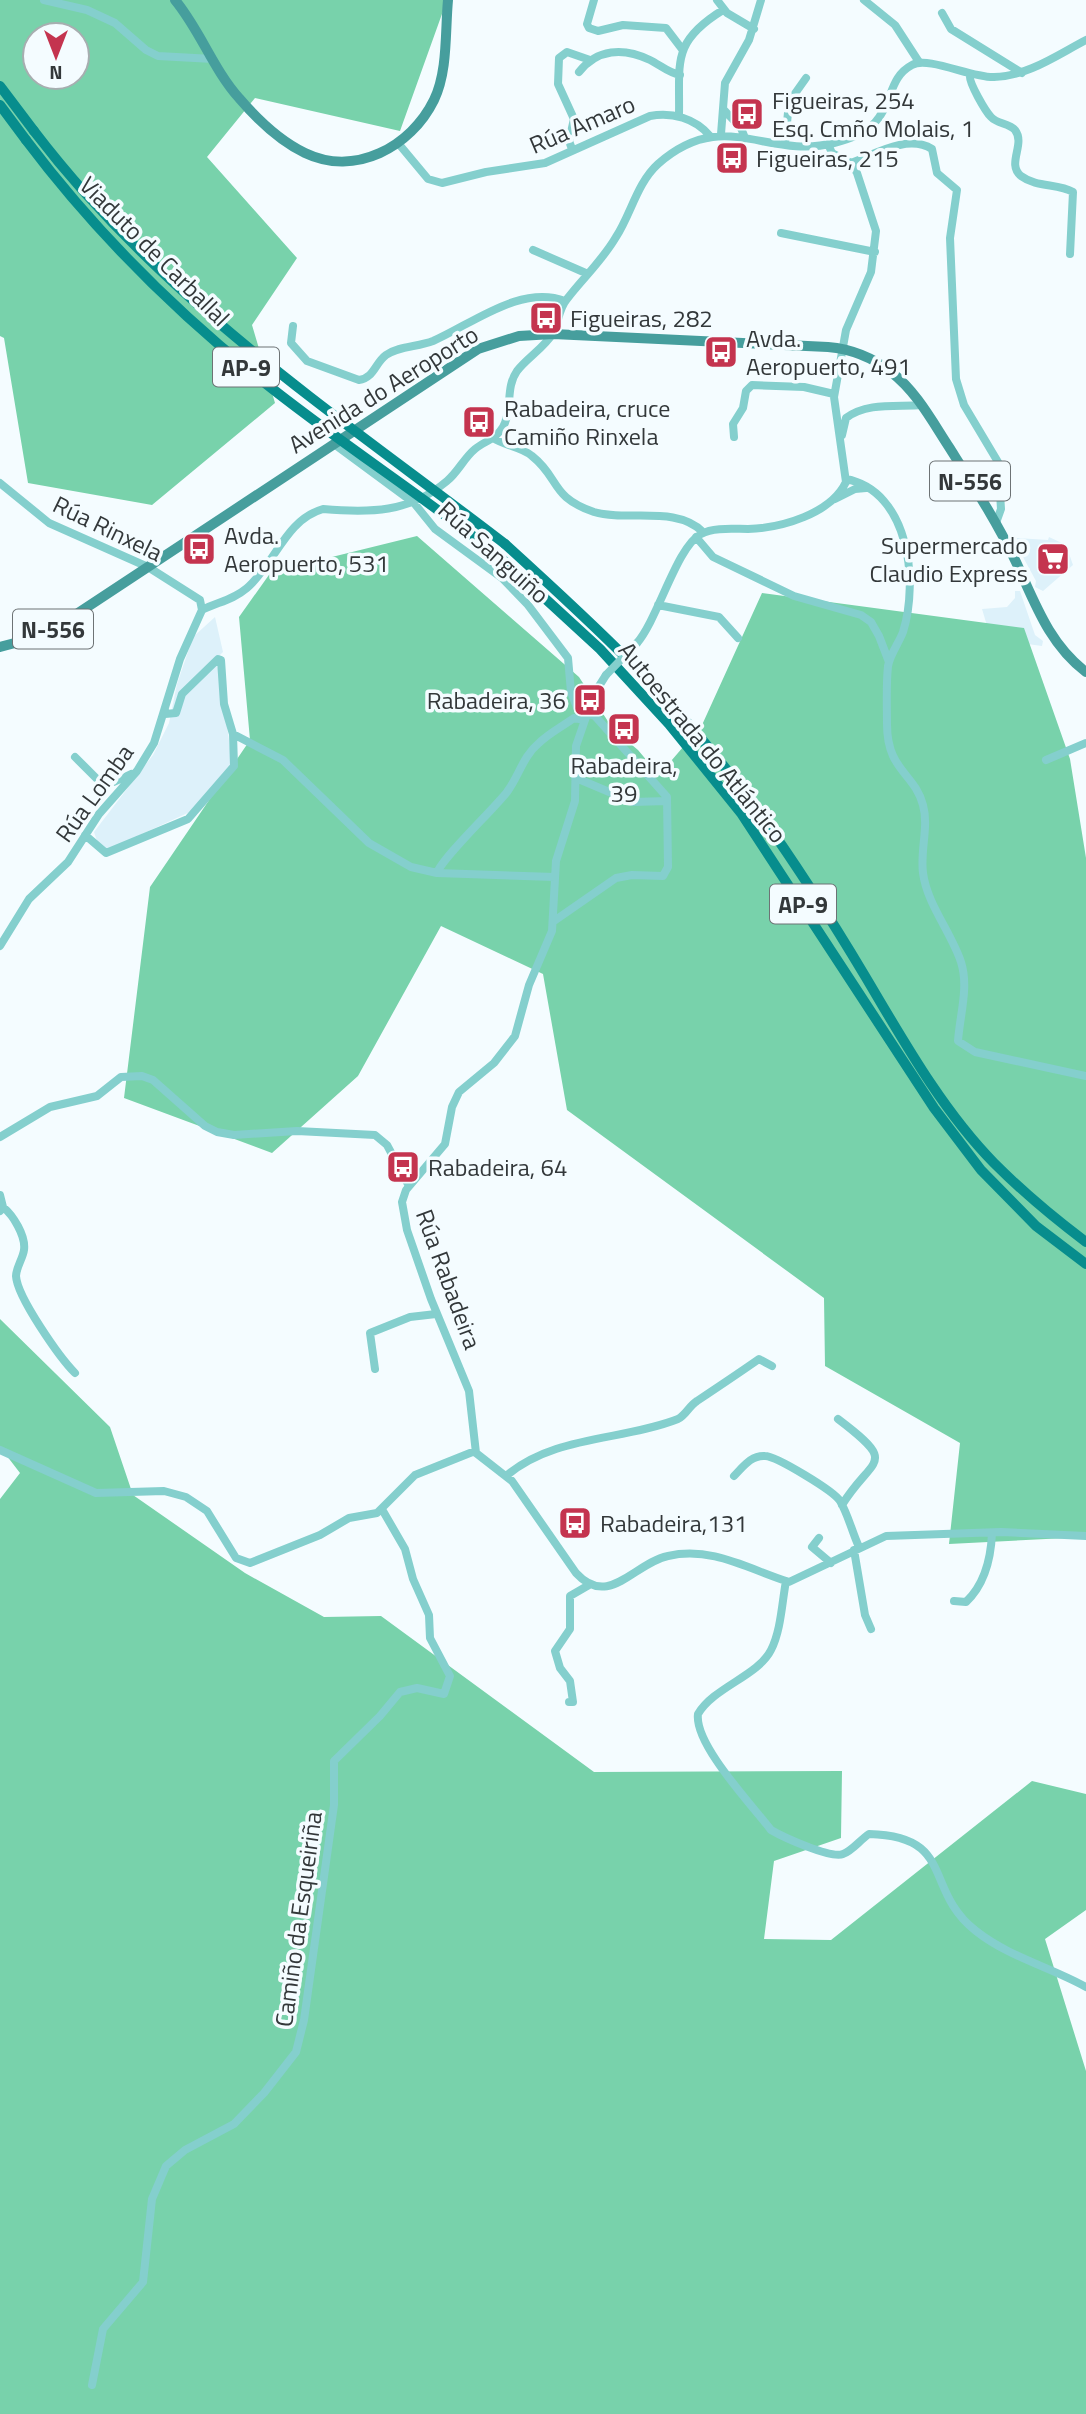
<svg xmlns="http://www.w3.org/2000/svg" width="1086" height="2414" font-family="'Titillium Web',sans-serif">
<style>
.built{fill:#ddf1fa}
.forest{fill:#78d2ab;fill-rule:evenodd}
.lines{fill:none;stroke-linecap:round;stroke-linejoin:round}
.minor{stroke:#84cfcd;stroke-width:8}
.major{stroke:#469e9d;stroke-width:10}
.highway{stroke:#078d8d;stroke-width:10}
.minor-bridge{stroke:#84cfcd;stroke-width:8}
.highway-bridge{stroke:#078d8d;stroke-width:10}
.labels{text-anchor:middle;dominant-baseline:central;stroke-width:7;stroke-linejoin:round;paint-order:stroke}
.shield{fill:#f4fcff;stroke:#6d7375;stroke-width:2}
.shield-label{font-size:23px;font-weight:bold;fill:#33383a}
.poi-label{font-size:24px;fill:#33383a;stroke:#f4fcff;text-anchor:start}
.street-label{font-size:24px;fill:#33383a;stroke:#f4fcff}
</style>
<rect width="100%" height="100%" fill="#f4fcff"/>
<path class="built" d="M 1049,537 L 1066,545 L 1073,565 L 1043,591 L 1035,587 L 1036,581 L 1017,546 L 1017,538 L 1048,540 Z
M 1015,591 L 1020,591 L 1035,635 L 1043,641 L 1042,646 L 991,639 L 982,609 L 1007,607 L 1015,598 Z
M 215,617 L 223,652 L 215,660 L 221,678 L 232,764 L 192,811 L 107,850 L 97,841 L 94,832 L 153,755 L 169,723 L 177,684 L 193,637 Z"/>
<path class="forest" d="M 0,0 L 447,0 L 400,131 L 255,98 L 207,157 L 297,258 L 252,325 L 275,403 L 152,505 L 28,483 L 4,338 L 0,336 ZM 35,35 L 77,35 L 77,77 L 35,77 Z
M 417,536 L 579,677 L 613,729 L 638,750 L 659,775 L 702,725 L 762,593 L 1024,628 L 1070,759 L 1086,858 L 1086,1537 L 949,1544 L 960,1443 L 825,1366 L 824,1298 L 567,1110 L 543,974 L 441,926 L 358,1076 L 272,1153 L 124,1098 L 150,887 L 250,740 L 239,617 L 271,572 Z
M 0,1319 L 110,1427 L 133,1495 L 245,1573 L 324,1617 L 381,1616 L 594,1772 L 842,1771 L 841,1838 L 774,1861 L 764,1939 L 831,1940 L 1032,1781 L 1086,1794 L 1086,1910 L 1045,1939 L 1086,2071 L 1086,2414 L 0,2414 L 0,1499 L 20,1473 L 0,1447 Z"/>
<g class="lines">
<path class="minor" d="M 44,0 L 87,10 L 115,23 L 146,50 L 158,56 L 213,59
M 594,0 L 587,24 L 589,28 L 598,31 L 623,25 L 666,28 L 682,49
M 717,0 L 727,13 L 754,29
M 864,0 L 895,25 L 919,62
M 942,13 L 951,29 L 1022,73
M 579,72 C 597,49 623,47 650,60 C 660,65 669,73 680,75
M 970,75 C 968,82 986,112 991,117 C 997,124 1009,123 1015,130 C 1026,144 1006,164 1021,176 C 1037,188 1058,183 1073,192 L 1070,254
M 724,110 L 741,128 L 745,138
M 679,116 C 680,62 671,42 723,10
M 721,134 L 725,83 L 749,40 L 761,0
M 398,143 L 428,179 L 442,183 L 486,172 L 545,163 L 650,116 C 672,112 695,118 710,136
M 785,144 L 789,102 L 806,78
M 572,149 L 569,141 L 574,119 L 558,84 L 559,58 L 567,52 L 590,60
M 851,163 C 875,154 908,134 932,149 L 937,173 L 957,190 L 950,238 L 956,379 L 964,405 L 998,462 L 1001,509 L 996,523
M 781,233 L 875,252
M 533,250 L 588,274
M 293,326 L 291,343 L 307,361 L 359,380 C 374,378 375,363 386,355 C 399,346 418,347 433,341 C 472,324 521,284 565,301
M 842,435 L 846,418 C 867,402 897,407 922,405
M 734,437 L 733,424 L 743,408 L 746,391 L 752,385 L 804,387 L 834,394
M 493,438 C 505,446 522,447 532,456 C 560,478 550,497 594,512 C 628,522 676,505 703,532
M 334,444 L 414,503 L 435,529 L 502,578 L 528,605 L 568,658 L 571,692 L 578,710 L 595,716 L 667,797 L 668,867 L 663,876 L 632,875 L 616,878 L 554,921
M 846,479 C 909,491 919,581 903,632 C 899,643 890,654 888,666 C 886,685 887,705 887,724 C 887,771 914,772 923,805 C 929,827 920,850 923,873 C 927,904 951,932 961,962 C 969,987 960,1014 958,1041 L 975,1052 L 1086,1076
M 0,483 L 49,523 L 148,567 L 200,600 L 202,610 L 180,659 L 154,743 L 137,771 L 99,814 L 68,862 L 29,899 L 0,946
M 835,499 L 855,489 L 866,488
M 696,537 L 713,557 L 794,596 L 861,615 L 871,622 L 879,636 L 889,662
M 658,605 L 719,617 L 738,638
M 202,610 C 218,602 233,600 247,588 C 275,564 285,520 323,509 C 369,513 410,513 447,481 C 458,472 464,458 475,449 C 485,441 496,439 503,427 C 513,409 505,388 517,371 C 527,358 545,347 553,333 C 559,322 558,310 567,299 C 583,278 602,261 616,237 C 631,214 637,183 658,164 C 724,106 766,160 834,143 C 903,127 878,83 912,65 C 928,56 972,78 994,77 C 1028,76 1057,55 1086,40
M 637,643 C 658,619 677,546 701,534 C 714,527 733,529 748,529 C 781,528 831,514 846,482 L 834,397 L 846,330 L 871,272 L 876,231 L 857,173 L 851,163 L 832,153 L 828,144
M 606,675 L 594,694 L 576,746 L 575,801 L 556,861 L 552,931 L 529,985 L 515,1036 L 494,1063 L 459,1092 L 452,1107 L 445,1144 L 406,1190 L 402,1202 L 407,1230 L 431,1299 L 469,1391 L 476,1453 L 512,1481 L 576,1573 C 609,1609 634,1563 668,1556 C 712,1546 748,1569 789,1582 L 886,1536 L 1001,1532 L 1086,1536
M 165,714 L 176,713 L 182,694 L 218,659 L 221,660 L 224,704 L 233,734 L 283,760 L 369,843 L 411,867 L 437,873 L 555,877
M 75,757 L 99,781 L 114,782 L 131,774
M 1046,760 L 1086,743
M 576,778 L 633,802 L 667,801
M 85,835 L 106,853 L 188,819 L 234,766 L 233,734
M 437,873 C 442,858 492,811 507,792 C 519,776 523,756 539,743 C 549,733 563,726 574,718 L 585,720
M 0,1137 L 50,1107 L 97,1096 L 121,1077 L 142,1076 L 153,1080 L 205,1126 L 217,1132 L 234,1135 L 297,1131 L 375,1135 L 387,1145 L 409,1186
M 0,1195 L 3,1207 L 0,1211
M 3,1207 C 13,1215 26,1236 24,1250 C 23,1258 16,1268 16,1276 C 17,1297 60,1358 75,1373
M 375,1369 L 370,1333 L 410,1317 L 436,1314
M 838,1419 C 900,1466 872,1456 842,1505
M 0,1450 L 96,1493 L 164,1491 L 186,1497 L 207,1511 L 236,1558 L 250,1563 L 320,1535 L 349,1518 L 377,1513 L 415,1475 L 475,1451
M 506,1476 C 554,1435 622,1441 678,1419 C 686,1415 689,1406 697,1401 C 718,1387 739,1373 759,1359 L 772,1366
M 734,1476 C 743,1467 751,1455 765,1456 C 776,1456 834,1491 840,1501 C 848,1514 852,1532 859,1547
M 819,1538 L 812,1547 L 831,1563
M 854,1550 L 865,1615 L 871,1629
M 786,1581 C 782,1602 781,1631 771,1650 C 758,1676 714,1687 698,1714 C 694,1744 752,1805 771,1830 C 783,1837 831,1859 843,1854 C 852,1851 860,1840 869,1834 C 956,1836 923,1890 976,1931 C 1009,1957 1050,1967 1086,1987
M 954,1601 L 966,1602 C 985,1584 991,1557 992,1533
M 569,1702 L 573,1702 L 570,1681 L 560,1668 L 555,1651 L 570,1629 L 570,1596 L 589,1585
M 92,2385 L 103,2329 L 143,2282 L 152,2199 L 166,2166 L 185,2150 L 234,2124 L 264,2093 L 296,2052 L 304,2020 L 334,1805 L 334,1761 L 380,1716 L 400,1692 L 417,1688 L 444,1694 L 450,1676 L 430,1638 L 429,1615 L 413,1579 L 405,1549 L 383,1511"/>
<path class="major" d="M 175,0 C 200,30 213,69 239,98 C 257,119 280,141 305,153 C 355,177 411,147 434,100 C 448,71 445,32 448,0
M 0,647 L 30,639 L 60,625 L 478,349 L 519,336 L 553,334 L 828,347 C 851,349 872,357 891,372 C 916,391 932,421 949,447 C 973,485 997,522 1016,562 C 1035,603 1049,644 1086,672"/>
<path class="highway" d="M 0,86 L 34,131
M 0,105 L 26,140
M 505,544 C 592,623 679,703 749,799 C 791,856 829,916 865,976 C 903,1040 942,1110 994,1163 C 1023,1192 1054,1218 1086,1242
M 500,557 L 600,649 L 669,724 L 741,813 L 934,1108 L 981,1170 L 1036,1226 L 1086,1264"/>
<path class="minor-bridge" d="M 606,675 L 637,643"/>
<path class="highway-bridge" d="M 34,131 C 165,303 336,414 505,544
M 26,140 C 93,229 173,309 260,379 C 338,442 422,495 500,557"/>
</g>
<defs>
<symbol id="bus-square" viewBox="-11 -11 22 22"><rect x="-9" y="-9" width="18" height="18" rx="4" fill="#c4344f" stroke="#f4fcff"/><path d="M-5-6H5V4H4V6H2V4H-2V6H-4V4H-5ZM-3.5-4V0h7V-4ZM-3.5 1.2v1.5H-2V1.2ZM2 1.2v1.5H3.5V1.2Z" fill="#fff"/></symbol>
<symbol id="supermarket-square" viewBox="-11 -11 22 22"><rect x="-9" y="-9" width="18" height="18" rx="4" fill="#c4344f" stroke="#f4fcff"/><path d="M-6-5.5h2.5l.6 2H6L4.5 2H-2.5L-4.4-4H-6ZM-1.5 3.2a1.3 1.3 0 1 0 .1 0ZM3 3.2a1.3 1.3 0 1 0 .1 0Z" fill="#fff"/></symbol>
</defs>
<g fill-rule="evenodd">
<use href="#bus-square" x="728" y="95" width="38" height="38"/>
<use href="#bus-square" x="713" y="139" width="38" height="38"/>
<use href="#bus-square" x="527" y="299" width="38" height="38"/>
<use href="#bus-square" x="702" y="333" width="38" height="38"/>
<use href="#bus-square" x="460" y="403" width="38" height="38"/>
<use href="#bus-square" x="180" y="530" width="38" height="38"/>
<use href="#supermarket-square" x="1034" y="540" width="38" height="38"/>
<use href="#bus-square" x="571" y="681" width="38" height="38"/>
<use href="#bus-square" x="605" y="710" width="38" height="38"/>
<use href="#bus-square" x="384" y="1148" width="38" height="38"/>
<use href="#bus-square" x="556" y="1504" width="38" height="38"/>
</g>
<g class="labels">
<g class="shield">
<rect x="213" y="347.5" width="66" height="39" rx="5"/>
<rect x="930" y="461.5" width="80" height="39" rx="5"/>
<rect x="13" y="609.5" width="80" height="39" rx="5"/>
<rect x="770" y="884.5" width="66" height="39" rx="5"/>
</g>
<g class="shield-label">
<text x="246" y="367">AP-9</text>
<text x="970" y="481">N-556</text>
<text x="53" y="629">N-556</text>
<text x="803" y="904">AP-9</text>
</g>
<g class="poi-label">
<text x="772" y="100">Figueiras, 254<tspan x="772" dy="28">Esq. Cmño Molais, 1</tspan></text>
<text x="756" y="158">Figueiras, 215</text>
<text x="570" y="318">Figueiras, 282</text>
<text x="746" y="338">Avda.<tspan x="746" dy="28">Aeropuerto, 491</tspan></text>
<text x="504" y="408">Rabadeira, cruce<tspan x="504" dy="28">Camiño Rinxela</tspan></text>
<text x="224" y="535">Avda.<tspan x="224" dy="28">Aeropuerto, 531</tspan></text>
<text x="1028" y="545" text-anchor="end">Supermercado<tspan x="1028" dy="28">Claudio Express</tspan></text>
<text x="566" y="700" text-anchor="end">Rabadeira, 36</text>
<text x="624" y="765" text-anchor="middle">Rabadeira,<tspan x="624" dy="28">39</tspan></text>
<text x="428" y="1167">Rabadeira, 64</text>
<text x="600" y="1523">Rabadeira,131</text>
</g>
<g class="street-label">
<text transform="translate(582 124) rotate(-23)">Rúa Amaro</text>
<text transform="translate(155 251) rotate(45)">Viaduto de Carballal</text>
<text transform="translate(383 389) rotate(-32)">Avenida do Aeroporto</text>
<text transform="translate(108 528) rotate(26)">Rúa Rinxela</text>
<text transform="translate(494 552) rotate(42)">Rúa Sanguiño</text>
<text transform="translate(703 742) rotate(51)">Autoestrada do Atlántico</text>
<text transform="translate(94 793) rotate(-54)">Rúa Lomba</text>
<text transform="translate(449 1279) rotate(70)">Rúa Rabadeira</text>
<text transform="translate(298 1919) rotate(-82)">Camiño da Esqueiriña</text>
</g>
</g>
<g transform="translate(56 56) rotate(180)"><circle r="33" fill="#f4fcff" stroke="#a7aeb0" stroke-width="2"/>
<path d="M0-5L12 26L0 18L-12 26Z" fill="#c4344f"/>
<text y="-10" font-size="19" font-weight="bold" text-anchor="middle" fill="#33383a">N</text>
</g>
</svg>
